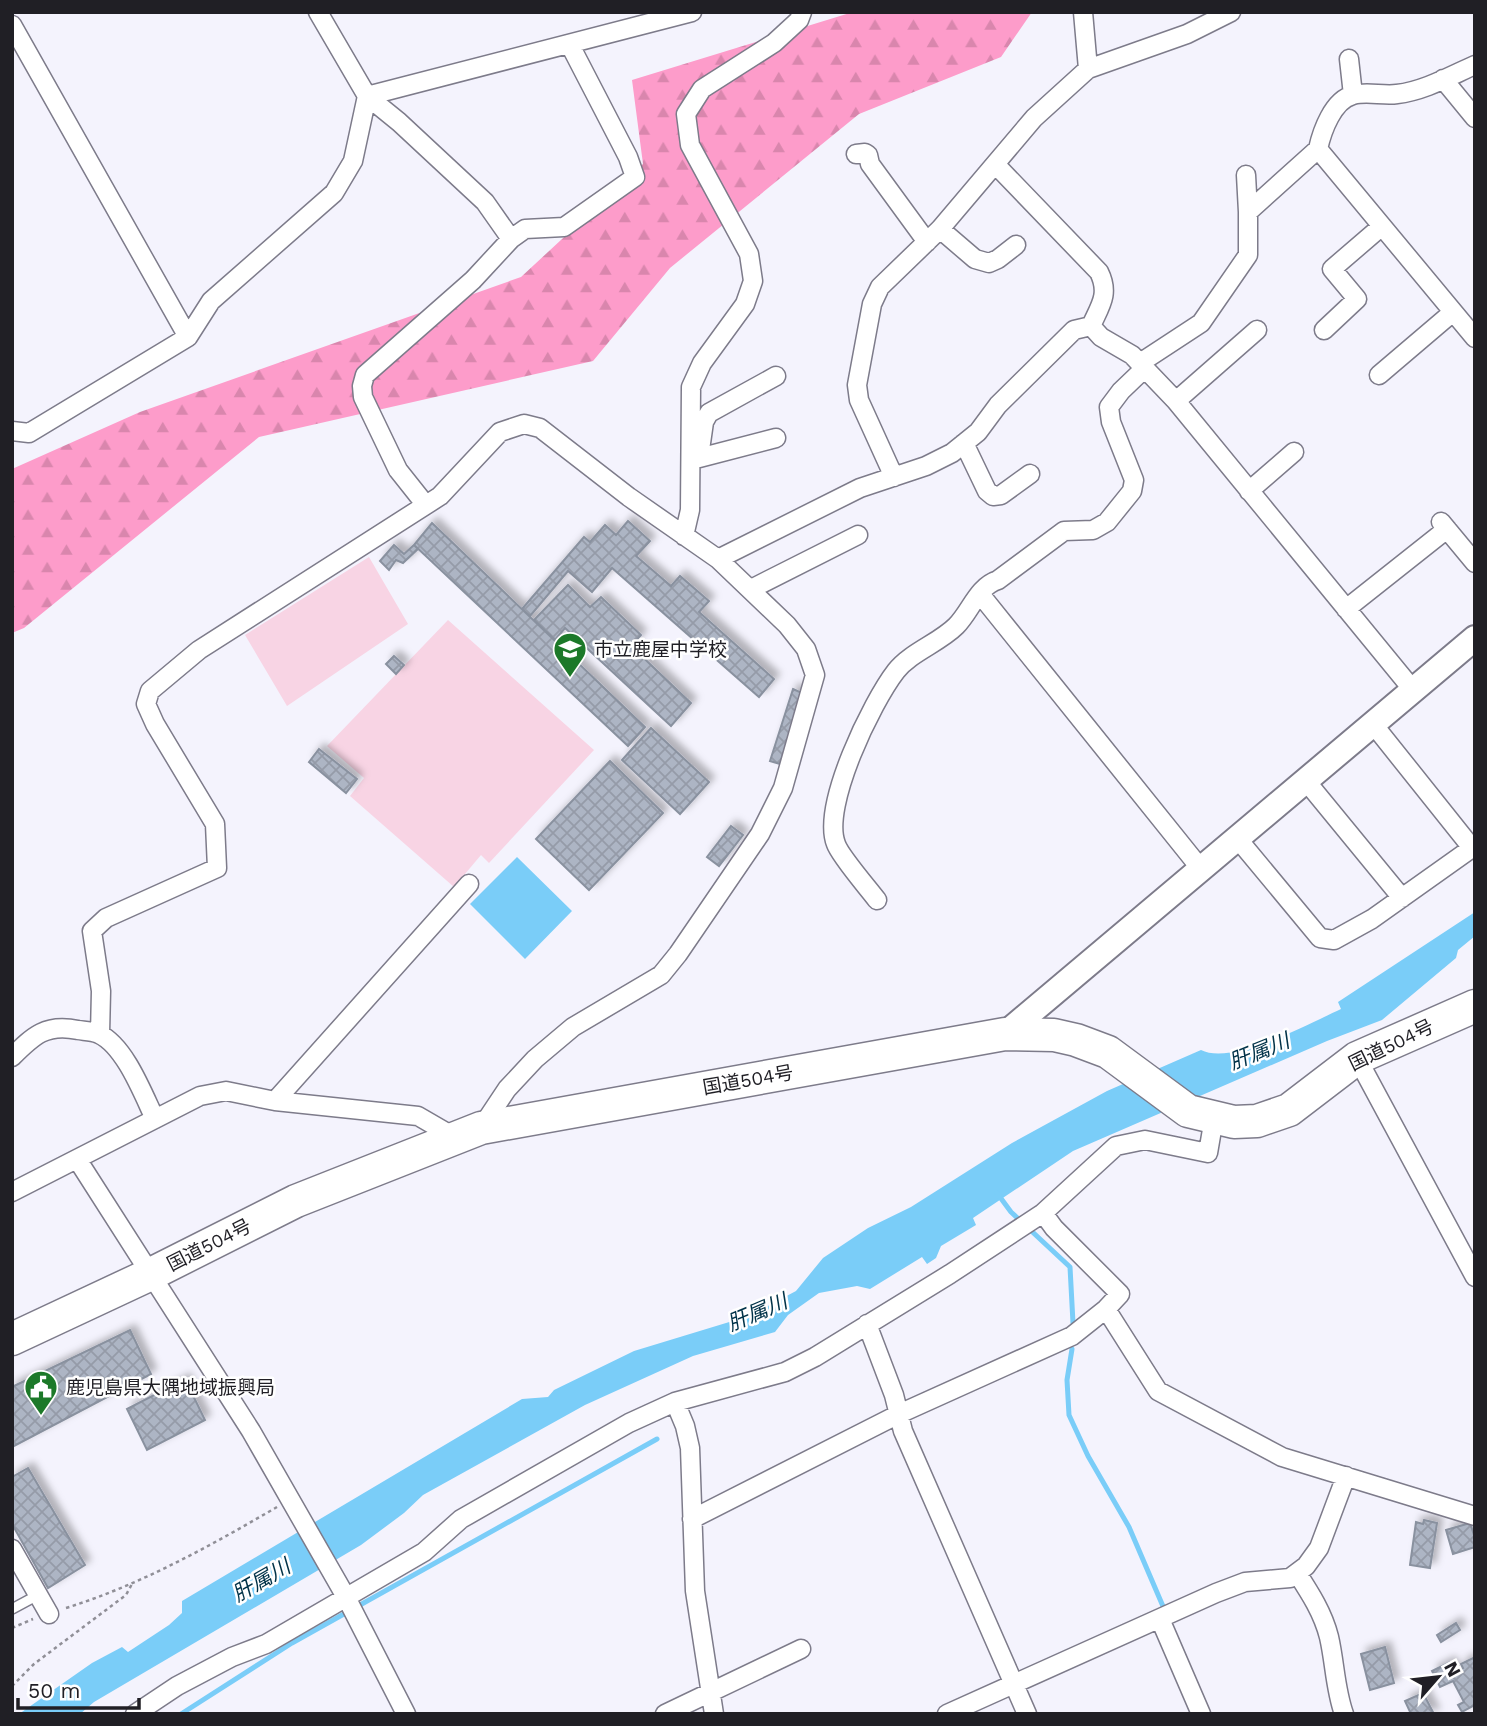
<svg xmlns="http://www.w3.org/2000/svg" width="1487" height="1726" font-family="'Work Sans','Noto Sans JP',sans-serif">
<style>
.forest{fill:url(#forest-firs)}
.pitch{fill:#f8d4e4}
.water{fill:#7acdf8}
.lines{fill:none;stroke-linecap:round;stroke-linejoin:round}
.stream{stroke:#7acdf8;stroke-width:5}
.building{fill:url(#building-cross-hatch);stroke:#89919f;stroke-width:2;filter:url(#shadow)}
.lane-casing{stroke:#7d7b8a;stroke-width:12}
.street-casing{stroke:#7d7b8a;stroke-width:21}
.secondary-casing{stroke:#7d7b8a;stroke-width:28}
.highway-casing{stroke:#7d7b8a;stroke-width:35}
.path{stroke:#908f97;stroke-width:2.5;stroke-dasharray:3.5 3.5;stroke-linecap:butt}
.lane{stroke:#fff;stroke-width:9}
.street{stroke:#fff;stroke-width:18}
.secondary{stroke:#fff;stroke-width:24}
.highway{stroke:#fff;stroke-width:32}
.labels{text-anchor:middle;dominant-baseline:central;stroke-width:5;stroke-linejoin:round;paint-order:stroke}
.poi-label{font-size:19px;fill:#201f25;stroke:#fff;text-anchor:start}
.street-label{font-size:19px;fill:#201f25;stroke:#fff}
.water-label{font-size:21px;font-style:italic;fill:#003248;stroke:#fff}
</style>
<defs>
<pattern id="forest-firs" width="22" height="20" patternUnits="userSpaceOnUse" patternTransform="scale(1.75)"><rect width="22" height="20" fill="#fd9cca"/><path d="M5 1l3.5 6h-7zM16 11l3.5 6h-7z" fill="#d986ad"/></pattern>
<pattern id="building-cross-hatch" width="8" height="8" patternUnits="userSpaceOnUse" patternTransform="scale(1.75)"><rect width="8" height="8" fill="#adb5c4"/><path d="M0 0l8 8M0 8l8-8" fill="none" stroke="#959ba8"/></pattern>
<filter id="shadow"><feDropShadow dx="5.5" dy="-5.5" stdDeviation="3.5" flood-color="#0004"/></filter>
</defs>
<rect width="100%" height="100%" fill="#f4f3fd"/>
<path class="forest" d="M 853,12 L 1032,12 L 1001,57 L 859,114 L 670,268 L 593,361 L 259,437 L 24,628 L 12,633 L 12,469 L 140,412 L 521,277 L 643,164 L 632,80 Z"/>
<path class="pitch" d="M 369,557 L 408,624 L 287,706 L 245,635 Z
M 448,620 L 594,750 L 489,863 L 481,855 L 454,887 L 350,796 L 364,778 L 327,746 Z"/>
<path class="water" d="M 517,857 L 572,911 L 525,959 L 470,904 Z
M 1475,912 L 1475,936 L 1458,950 L 1456,958 L 1382,1020 L 1327,1041 L 1073,1151 L 973,1218 L 976,1225 L 941,1246 L 936,1258 L 927,1264 L 922,1257 L 870,1289 L 857,1286 L 819,1293 L 788,1315 L 775,1332 L 693,1356 L 585,1405 L 423,1495 L 404,1513 L 361,1545 L 94,1702 L 80,1714 L 19,1714 L 92,1663 L 122,1647 L 128,1652 L 169,1625 L 182,1613 L 182,1601 L 522,1399 L 548,1397 L 554,1390 L 634,1351 L 749,1316 L 796,1291 L 823,1258 L 868,1228 L 911,1207 L 1012,1143 L 1107,1091 L 1201,1050 C 1232,1066 1310,1023 1341,1009 L 1338,1002 Z"/>
<g class="lines">
<path class="stream" d="M 997,1193 L 1011,1212 L 1070,1267 L 1073,1323
M 1072,1349 L 1067,1380 L 1069,1415 L 1088,1456 L 1129,1527 L 1165,1611
M 181,1714 L 292,1643 L 657,1439"/>
</g>
<path class="building" d="M 628,521 L 650,541 L 636,556 L 671,586 L 680,576 L 709,601 L 699,612 L 774,679 L 759,697 L 612,568 L 592,592 L 568,571 L 530,616 L 522,609 L 584,537 L 590,542 L 605,525 L 616,535 Z
M 432,523 L 645,727 L 628,746 L 414,545 Z
M 394,545 L 404,554 L 414,545 L 418,549 L 403,563 L 396,560 L 389,570 L 380,561 Z
M 568,585 L 590,607 L 601,597 L 641,635 L 631,646 L 691,703 L 671,726 L 565,628 L 555,640 L 534,620 Z
M 394,656 L 404,665 L 396,674 L 386,664 Z
M 793,689 L 802,693 L 780,764 L 770,761 Z
M 651,728 L 709,782 L 680,814 L 622,760 Z
M 319,749 L 357,779 L 346,793 L 309,762 Z
M 610,761 L 663,813 L 589,890 L 536,839 Z
M 731,826 L 743,835 L 719,866 L 707,857 Z
M 130,1330 L 151,1374 L 12,1447 L 12,1387 Z
M 185,1379 L 205,1420 L 147,1450 L 127,1409 Z
M 28,1468 L 85,1565 L 48,1588 L 12,1524 L 12,1477 Z
M 1424,1520 L 1437,1523 L 1430,1568 L 1410,1565 L 1416,1522 L 1423,1524 Z
M 1470,1523 L 1475,1538 L 1475,1547 L 1453,1554 L 1446,1530 Z
M 1456,1623 L 1460,1630 L 1441,1642 L 1437,1635 Z
M 1385,1647 L 1394,1683 L 1370,1690 L 1361,1654 Z
M 1473,1658 L 1475,1662 L 1475,1705 L 1462,1712 L 1458,1705 L 1464,1702 L 1453,1681 L 1440,1687 L 1432,1671 L 1450,1662 L 1455,1672 L 1463,1668 L 1461,1664 Z
M 1423,1693 L 1434,1714 L 1411,1714 L 1405,1701 Z"/>
<g class="lines">
<defs>
<path id="lane" d="M 12,1609 L 38,1595"/>
<path id="street" d="M 318,12 L 367,96 L 399,122 L 485,202 L 511,239
M 1083,12 L 1088,69
M 12,25 L 188,337
M 1349,59 L 1353,95
M 1443,79 L 1475,118
M 367,96 L 692,12
M 1318,149 C 1322,131 1333,100 1353,95 C 1366,91 1383,96 1397,94 C 1424,91 1450,76 1475,65
M 856,154 L 865,153 L 868,155 L 870,164 L 927,242
M 995,164 L 1099,272 C 1110,294 1100,306 1091,326
M 1246,175 L 1248,212
M 940,229 L 975,259 L 989,263 L 998,259 L 1016,245
M 1091,326 L 1101,337 L 1132,355 L 1176,401 L 1413,690
M 1324,330 L 1357,299 L 1332,269 L 1382,226
M 1140,363 L 1201,323 L 1248,255 L 1248,212 L 1318,149 L 1475,338
M 1379,375 L 1453,312
M 1176,401 L 1257,330
M 12,431 L 29,433 L 188,337 L 211,301 L 334,193 L 353,161 L 367,96
M 964,443 L 987,491 L 993,496 L 1001,495 L 1030,474
M 700,450 L 704,422 L 709,413 L 776,376
M 699,458 L 776,438
M 894,477 L 859,400 L 857,385 L 872,304 L 880,287 L 940,229 L 1034,118 L 1088,69 L 1187,34 L 1231,12
M 1249,491 L 1294,452
M 425,504 L 398,470 L 363,397 L 362,386 L 365,375 L 473,280 L 511,239 L 525,229 L 564,227 L 635,177 L 628,157 L 570,45
M 1441,522 L 1475,563
M 684,536 L 690,510 L 691,387 L 702,363 L 745,304 L 753,281 L 749,254 L 690,145 L 686,114 L 702,89 L 774,43 L 799,20 L 802,12
M 718,559 L 860,488 L 926,466 L 952,453 L 978,432 L 998,405 L 1074,330 L 1091,326
M 751,589 L 858,535
M 980,594 L 1201,869
M 1346,609 L 1447,529
M 1306,781 L 1402,898
M 1237,838 L 1320,938 L 1334,940 L 1372,919 L 1472,848 L 1373,724
M 877,900 C 868,888 840,856 836,844 C 821,806 872,702 896,671 C 911,652 939,643 956,626 C 971,611 977,587 998,580 L 1064,531 L 1093,530 L 1107,522 L 1132,491 L 1134,480 L 1111,422 L 1109,407 L 1121,391 L 1145,368
M 100,1034 L 101,991 L 92,931 L 106,918 L 217,868 L 215,824 L 155,724 L 146,704 L 150,691 L 199,650 L 440,496 L 500,432 L 524,424 L 540,428 L 629,497 L 718,559 L 787,625 L 806,649 L 815,675 L 783,788 L 760,834 L 678,954 L 661,975 L 573,1027 L 535,1059 L 507,1089 L 481,1128
M 12,1057 C 33,1036 46,1023 78,1030 C 84,1031 93,1031 99,1034 C 125,1046 143,1094 155,1119
M 1357,1058 L 1475,1277
M 275,1101 L 469,884
M 77,1159 L 251,1431 L 346,1597 L 406,1714
M 12,1192 L 200,1096 L 226,1091 L 275,1101 L 418,1116 L 456,1138
M 1106,1309 L 1158,1391 L 1282,1457 L 1475,1516
M 867,1324 L 894,1395 L 903,1431 L 1027,1714
M 675,1402 L 685,1426 L 690,1448 L 695,1591 L 714,1714
M 692,1519 L 899,1414 L 1072,1336 L 1106,1309 L 1120,1294 L 1054,1228 L 1043,1213
M 12,1549 L 49,1614
M 1297,1573 C 1310,1593 1323,1613 1329,1637 C 1335,1663 1335,1689 1344,1714
M 1160,1619 L 1201,1714
M 135,1714 L 177,1686 L 232,1657 L 266,1644 L 424,1552 L 461,1519 L 629,1423 L 675,1402 L 785,1372 L 815,1357 L 950,1274 L 1043,1213 L 1116,1146 L 1145,1140 L 1208,1153 L 1214,1118
M 665,1714 L 801,1649
M 947,1714 L 1216,1593 L 1245,1582 L 1290,1578 L 1306,1566 L 1319,1548 L 1346,1476"/>
<path id="secondary" d="M 1005,1034 L 1475,638"/>
<path id="highway" d="M 12,1339 L 151,1274 L 296,1201 L 481,1128 L 1005,1034 L 1054,1035 L 1076,1040 L 1108,1052 L 1188,1111 L 1234,1122 L 1257,1121 L 1289,1110 L 1357,1058 L 1475,1006"/>
</defs>
<use href="#lane" class="lane-casing"/>
<use href="#street" class="street-casing"/>
<use href="#secondary" class="secondary-casing"/>
<use href="#highway" class="highway-casing"/>
<path class="path" d="M 66,1608 C 140,1585 210,1546 277,1507
M 12,1628 L 33,1619
M 12,1686 L 34,1664 L 126,1595 L 133,1582"/>
<use href="#lane" class="lane"/>
<use href="#street" class="street"/>
<use href="#secondary" class="secondary"/>
<use href="#highway" class="highway"/>
</g>
<defs>
<symbol id="school-pin" viewBox="-11 -11 22 30"><path d="M0 17L-7.5 6A9.5 9.5 0 1 1 7.5 6Z" fill="#1c7929" stroke="#fff"/><path d="M0-5L7-2L0 1L-7-2ZM-4 1L0 2.5L4 1V4Q0 6-4 4Z" fill="#fff"/></symbol>
<symbol id="civic-pin" viewBox="-11 -11 22 30"><path d="M0 17L-7.5 6A9.5 9.5 0 1 1 7.5 6Z" fill="#1c7929" stroke="#fff"/><path d="M-.6-6.5H3V-4.5H.6V-3L4-1V1h2V6H-6V1h2V-1L-.6-3ZM-1.2 2.5V6h2.4V2.5Z" fill="#fff"/></symbol>
</defs>
<g fill-rule="evenodd">
<use href="#school-pin" x="551" y="630" width="38" height="52"/>
<use href="#civic-pin" x="22" y="1368" width="38" height="52"/>
</g>
<g class="labels">
<g class="poi-label">
<text x="594" y="649">市立鹿屋中学校</text>
<text x="66" y="1387">鹿児島県大隅地域振興局</text>
</g>
<g class="street-label">
<text transform="translate(1391 1045) rotate(-26)">国道504号</text>
<text transform="translate(748 1080) rotate(-10)">国道504号</text>
<text transform="translate(209 1245) rotate(-27)">国道504号</text>
</g>
<g class="water-label">
<text transform="translate(1259 1051) rotate(-22)">肝属川</text>
<text transform="translate(757 1312) rotate(-23)">肝属川</text>
<text transform="translate(261 1580) rotate(-30)">肝属川</text>
</g>
</g>
<rect width="1487" height="1726" fill="none" stroke="#201f25" stroke-width="28"/>
<g transform="translate(1438 1677) rotate(62)" stroke="#ffffff" stroke-width="5" paint-order="stroke">
<path d="M0-5L12 26L0 18L-12 26Z" fill="#201f25"/>
<text y="-10" font-size="19" font-weight="bold" text-anchor="middle" fill="#201f25">N</text>
</g>
<path d="M18 1698v10h121v-10" fill="none" stroke="#201f25" stroke-width="3.5"/>
<text x="28" y="1698" font-size="21" fill="#201f25" stroke="#ffffff" stroke-width="5" paint-order="stroke">50 m</text>
</svg>
